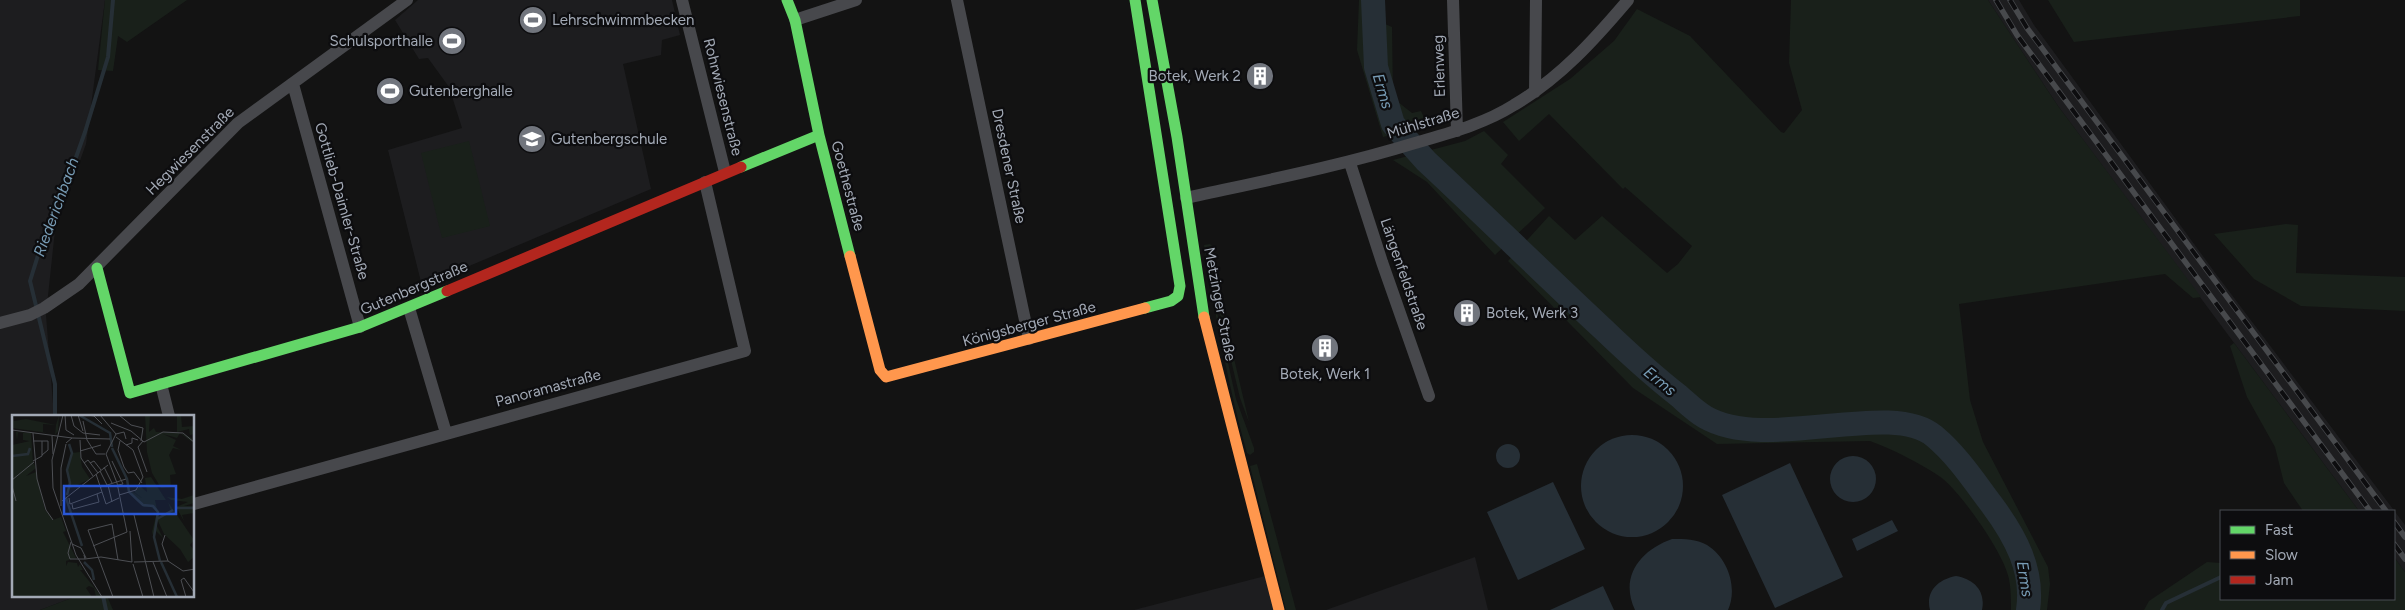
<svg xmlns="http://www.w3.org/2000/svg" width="2405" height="610" font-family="Figtree,sans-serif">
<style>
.built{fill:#1d1d1f}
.green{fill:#19201a}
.water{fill:#262f36}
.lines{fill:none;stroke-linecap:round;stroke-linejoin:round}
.stream{stroke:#262f36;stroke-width:4}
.river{stroke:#262f36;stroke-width:24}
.street{stroke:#47484c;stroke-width:12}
.fast{stroke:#63d668;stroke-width:11}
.slow{stroke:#ff974d;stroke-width:11}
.jam{stroke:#b3261e;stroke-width:11}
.rail-casing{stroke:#47494c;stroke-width:5.5}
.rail{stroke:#0d0d0f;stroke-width:4;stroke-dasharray:11;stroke-linecap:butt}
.labels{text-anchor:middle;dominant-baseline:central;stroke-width:4.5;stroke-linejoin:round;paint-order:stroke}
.poi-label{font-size:15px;fill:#a3aab6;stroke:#0d0d0f;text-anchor:start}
.street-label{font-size:15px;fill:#a3aab6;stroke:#0d0d0f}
.water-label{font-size:16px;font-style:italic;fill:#779bb4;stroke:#0d0d0f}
.inset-river{fill:none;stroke:#262f36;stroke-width:2.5}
.inset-road{fill:none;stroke:#4d4f54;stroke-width:1}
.view{fill:#2a57d5;fill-opacity:0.15;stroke:#2a57d5;stroke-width:2.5}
.inset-edge{fill:none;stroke:#a3aab6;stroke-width:2.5}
</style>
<rect width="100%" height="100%" fill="#131313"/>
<path class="built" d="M 0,0 L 105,0 L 86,144 L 55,230 L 46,315 L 54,416 L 14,416 L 14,596 L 77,596 L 40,610 L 0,610 Z
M 418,0 L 672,0 L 680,35 L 662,40 L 661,55 L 623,64 L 651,189 L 422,286 L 388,150 L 462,128 L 449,87 L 428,58 L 419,59 L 395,20 Z
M 1988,0 L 2019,0 L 2034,25 L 2216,274 L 2405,525 L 2405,572 L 2394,557 L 2394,511 L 2359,511 L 2058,106 Z
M 1475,557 L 1488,610 L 1326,610 Z
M 1269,575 L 1278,610 L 1134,610 Z"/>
<path class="green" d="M 105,0 L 187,0 L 127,42 L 118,36 L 113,71 L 98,70 Z
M 1359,0 L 1385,0 L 1385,24 L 1392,27 L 1393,98 L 1412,113 L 1421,111 L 1428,126 L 1383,137 L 1357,50 Z
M 1791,0 L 1988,0 L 2058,106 L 2201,297 L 2193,298 L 2165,274 L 1959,304 L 1970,400 L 1983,442 L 2048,567 L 2050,584 L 2047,610 L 2011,610 C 2011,600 2011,589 2009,579 C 2005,555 1959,489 1939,476 C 1918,462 1894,450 1870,441 L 1717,444 L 1633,388 L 1508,261 L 1549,216 L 1575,240 L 1602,216 L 1667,273 L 1678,264 L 1692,246 L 1625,187 L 1623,189 L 1549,114 L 1519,141 L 1503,122 L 1570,79 L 1614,41 L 1637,9 L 1690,36 L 1781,132 L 1784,133 L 1802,110 L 1789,63 Z
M 2048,0 L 2300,0 L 2300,16 L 2074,42 Z
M 1484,131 L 1508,155 L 1501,164 L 1545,208 L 1495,255 L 1427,182 L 1393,160 L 1465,141 Z
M 469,141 L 490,226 L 442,238 L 421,153 Z
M 2286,224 L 2298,225 L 2296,273 L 2405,277 L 2405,311 L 2301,306 L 2254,279 L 2214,234 Z
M 1210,244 L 1212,246 L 1214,299 L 1236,399 L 1254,448 L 1254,452 L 1250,455 L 1247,453 C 1228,385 1215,315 1204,245 Z
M 1219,295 L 1249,422 L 1240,398 L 1218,306 Z
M 2234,343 L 2359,511 L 2303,511 L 2284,483 L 2275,447 L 2247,397 L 2230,346 Z
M 1257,464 L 1296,610 L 1286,610 L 1250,466 Z
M 2394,557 L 2405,572 L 2405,610 L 2144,610 L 2149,601 L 2207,562 L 2221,563 L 2221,599 L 2394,599 Z
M 77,596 L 107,596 L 113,610 L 40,610 Z"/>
<path class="water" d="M1581 486a51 51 0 1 1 102 0a51 51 0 1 1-102 0Z
M1496 456a12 12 0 1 1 24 0a12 12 0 1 1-24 0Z
M1830 479a23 23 0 1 1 46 0a23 23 0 1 1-46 0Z
M 1790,463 L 1843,577 L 1775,608 L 1722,495 Z
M 1553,482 L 1585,549 L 1518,580 L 1487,512 Z
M 1892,520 L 1898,531 L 1857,551 L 1852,539 Z
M 1672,539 C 1685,539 1696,539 1707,545 C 1728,558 1738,588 1728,610 L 1635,610 C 1619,576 1641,550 1672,539 Z
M 1956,576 C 1974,579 1986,591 1982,610 L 1930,610 C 1925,591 1939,579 1956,576 Z
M 1603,586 L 1614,610 L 1550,610 Z"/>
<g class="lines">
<path class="stream" d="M 55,416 L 55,384 L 30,281 L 50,217 L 69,177 L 85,132 L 108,57 L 113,0
M 103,596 L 106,610
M 2162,610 L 2166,603 L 2221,577"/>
<path class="river" d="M 1373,0 L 1376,67 L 1393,124 L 1426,161 C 1485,216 1543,273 1602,328 C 1627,352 1652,375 1679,396 C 1687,403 1695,411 1705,417 C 1767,453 1890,399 1934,436 C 1957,455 1974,481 1992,505 C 2015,536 2034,570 2028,610"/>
<path class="street" d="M 682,0 L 725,172
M 957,0 L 1029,339
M 1453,0 L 1457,131
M 795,20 L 856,0
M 293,84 L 360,327
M 1535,92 L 1536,0
M 1350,163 L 1382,262 L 1429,396
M 1186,198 C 1263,181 1340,166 1415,143 C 1449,133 1484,124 1514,105 C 1560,78 1594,40 1628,0
M 409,308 L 446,433
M 0,323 L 30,315 L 44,308 L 79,284 L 238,123 L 407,0
M 161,384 L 169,416
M 194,504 L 745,351 L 705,182"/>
<path class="fast" d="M 787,0 L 795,20 L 819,135 L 850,256
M 1135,0 L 1180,286 L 1178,296 L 1171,301 L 1145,308
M 1152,0 L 1177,137 L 1204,317
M 741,167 L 819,135
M 97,268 L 130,393 L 360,327 L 447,291"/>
<path class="slow" d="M 850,256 L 880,370 L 886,377 L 1145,308
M 1204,317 L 1279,610"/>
<path class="jam" d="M 447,291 L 741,167"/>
<defs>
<path id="rail" d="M 1996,0 L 2017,35 L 2370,511
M 2010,0 L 2027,28 L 2386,511
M 2394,522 L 2405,537
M 2394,544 L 2405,559"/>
</defs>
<use href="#rail" class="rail-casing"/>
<use href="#rail" class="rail"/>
</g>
<defs>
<symbol id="stadium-disc" viewBox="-11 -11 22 22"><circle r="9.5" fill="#71757d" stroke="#0d0d0f"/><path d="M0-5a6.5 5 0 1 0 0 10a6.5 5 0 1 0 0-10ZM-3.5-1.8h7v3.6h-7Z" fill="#fff"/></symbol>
<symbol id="building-disc" viewBox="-11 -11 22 22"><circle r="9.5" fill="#71757d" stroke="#0d0d0f"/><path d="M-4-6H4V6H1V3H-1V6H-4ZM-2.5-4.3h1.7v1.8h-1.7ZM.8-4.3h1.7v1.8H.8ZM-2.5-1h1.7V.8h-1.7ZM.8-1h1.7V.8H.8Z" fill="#fff"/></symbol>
<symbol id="school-disc" viewBox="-11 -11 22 22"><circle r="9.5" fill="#71757d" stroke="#0d0d0f"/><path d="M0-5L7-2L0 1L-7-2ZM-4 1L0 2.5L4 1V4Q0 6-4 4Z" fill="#fff"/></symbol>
</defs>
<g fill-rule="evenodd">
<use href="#stadium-disc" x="517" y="4" width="32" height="32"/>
<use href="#stadium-disc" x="436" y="25" width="32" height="32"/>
<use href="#building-disc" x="1244" y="60" width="32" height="32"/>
<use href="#stadium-disc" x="374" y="75" width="32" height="32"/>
<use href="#school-disc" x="516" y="123" width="32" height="32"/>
<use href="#building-disc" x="1451" y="297" width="32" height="32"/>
<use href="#building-disc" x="1309" y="332" width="32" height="32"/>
</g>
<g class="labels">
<g class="poi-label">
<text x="552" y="20">Lehrschwimmbecken</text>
<text x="433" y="41" text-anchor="end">Schulsporthalle</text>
<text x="1241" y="76" text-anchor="end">Botek, Werk 2</text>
<text x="409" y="91">Gutenberghalle</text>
<text x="551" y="139">Gutenbergschule</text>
<text x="1486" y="313">Botek, Werk 3</text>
<text x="1325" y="374" text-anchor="middle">Botek, Werk 1</text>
</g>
<g class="street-label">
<text transform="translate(1439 66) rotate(-92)">Erlenweg</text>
<text transform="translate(723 97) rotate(76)">Rohrwiesenstraße</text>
<text transform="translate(1423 123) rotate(-17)">Mühlstraße</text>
<text transform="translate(190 151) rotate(-45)">Hegwiesenstraße</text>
<text transform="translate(1009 166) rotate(78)">Dresdener Straße</text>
<text transform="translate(848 186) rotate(75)">Goethestraße</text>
<text transform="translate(342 201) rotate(74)">Gottlieb-Daimler-Straße</text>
<text transform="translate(1404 274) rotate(71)">Längenfeldstraße</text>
<text transform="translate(414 288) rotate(-23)">Gutenbergstraße</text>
<text transform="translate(1220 304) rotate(79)">Metzinger Straße</text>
<text transform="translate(1029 324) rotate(-15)">Königsberger Straße</text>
<text transform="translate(548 388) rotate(-15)">Panoramastraße</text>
</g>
<g class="water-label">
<text transform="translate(1383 91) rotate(73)">Erms</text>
<text transform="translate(56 207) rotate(-70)">Riederichbach</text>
<text transform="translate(1660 381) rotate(39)">Erms</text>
<text transform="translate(2025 579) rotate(81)">Erms</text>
</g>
</g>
<g transform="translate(12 415)">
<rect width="182" height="182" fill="#131313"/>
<path d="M 0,0 L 2,6 L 14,4 L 44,10 L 47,0 L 46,16 L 43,20 L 44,10 L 31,9 L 31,17 L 36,18 L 0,13 ZM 133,0 L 138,0 L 137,17 L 142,13 L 144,17 L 169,18 L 180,23 L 180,27 L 168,18 L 165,23 L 151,19 L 164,25 L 161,31 L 169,35 L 161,33 L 157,40 L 164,59 L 158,60 L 159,72 L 149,73 L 140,58 L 135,37 ZM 165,0 L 169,0 L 170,12 L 182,11 L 182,19 L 178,20 L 177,14 L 165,17 ZM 4,17 L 19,18 L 21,47 L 24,53 L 14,61 L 24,57 L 33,95 L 41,105 L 49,102 L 54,116 L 51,117 L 64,143 L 54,146 L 54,151 L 56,147 L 65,148 L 66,152 L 68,149 L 71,155 L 68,155 L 90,182 L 84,182 L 82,173 L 77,171 L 74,173 L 80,182 L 0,182 L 0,30 L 18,26 L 11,25 L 11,17 L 6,17 L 5,25 ZM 68,37 L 70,52 L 78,64 L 57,74 L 55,51 L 60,38 ZM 139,62 L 154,85 L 143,85 L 147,103 L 159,96 L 156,87 L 182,125 L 178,130 L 182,135 L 182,142 L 176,147 L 168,134 L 152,119 L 146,106 L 144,109 L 151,123 L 143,115 L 142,124 L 140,117 L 145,97 L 139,92 L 132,92 L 117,78 L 121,77 L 130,83 L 122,77 L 128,71 L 135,77 L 133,63 ZM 182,80 L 182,88 L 172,91 L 182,91 L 182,98 L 170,100 L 172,106 L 164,92 L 176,87 L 159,85 L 155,82 L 170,84 Z" fill="#19201a"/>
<path class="inset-river" d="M 67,0 L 98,18 L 100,32M 100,33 L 115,64 L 117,77 L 131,90 L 141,91 L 146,97 L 142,122 L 148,146M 0,41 L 16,39 L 18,33M 55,80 L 58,68 L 55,55 L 60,38 L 57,29M 54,83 L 70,131M 164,93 L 183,93M 145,104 L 161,95M 72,147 L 80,155 L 82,165M 149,147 L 165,182"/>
<path class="inset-road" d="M 51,0 L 40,45 L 41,73 L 64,140 L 90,182M 53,0 L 54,15 L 62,20M 59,0 L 62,11 L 71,18 L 88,20M 66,0 L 71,16M 76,0 L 82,1 L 90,9M 88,0 L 104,19 L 94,39M 107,0 L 119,10 L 131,13 L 129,26M 71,6 L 75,25 L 84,39 L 93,39M 99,8 L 119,16 L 132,27 L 151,17 L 171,18 L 183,28M 0,15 L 60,23 L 54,28M 21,18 L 25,64 L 34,95 L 41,105M 104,19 L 112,17 L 114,24M 40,21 L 41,39M 104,22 L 121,35 L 131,62 L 124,75 L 107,80M 60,23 L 98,24M 68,25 L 69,43 L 81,61M 21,26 L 36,26 L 36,35 L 30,40M 108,26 L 106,35 L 112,52 L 116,58 L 122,57 L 130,68M 131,26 L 126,32 L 135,57M 114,30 L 120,28 L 120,23 L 126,25M 68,36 L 89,30M 94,39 L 105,68 L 115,117M 21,46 L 30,41 L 30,26M 100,46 L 111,69 L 106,70M 72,48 L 76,45 L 86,58M 78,48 L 82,46 L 89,55M 92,52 L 100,68M 88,56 L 95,70M 84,59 L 94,89 L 107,83M 0,65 L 22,47M 96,70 L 100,87M 0,71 L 4,86M 89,72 L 114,64M 57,83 L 58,89 L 90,77M 50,86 L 96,50M 60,89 L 61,94 L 87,87 L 85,79M 49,91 L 49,53 L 54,29M 122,100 L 142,182M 118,116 L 120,147M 153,120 L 150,129 L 156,146M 59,127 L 56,138 L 58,144 L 73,144 L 72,140M 60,129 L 69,133 L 74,143M 81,131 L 115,117M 73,144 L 89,142 L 120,147M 122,147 L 156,146 L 171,156 L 183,154M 141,147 L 155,182M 121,149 L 131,182M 101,182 L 76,115 L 100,109 L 106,145M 174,182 L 169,165 L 172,163 L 182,177"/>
<path class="view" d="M 52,71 L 164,71 L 164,99 L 52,99 Z"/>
<rect width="182" height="182" class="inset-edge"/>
</g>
<rect x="2220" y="510" width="175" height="90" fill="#0d0d0f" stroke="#494c52"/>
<rect x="2230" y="526" width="25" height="8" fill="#63d668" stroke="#494c52"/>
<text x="2265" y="535" font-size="15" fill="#a3aab6">Fast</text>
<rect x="2230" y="551" width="25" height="8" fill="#ff974d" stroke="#494c52"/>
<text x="2265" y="560" font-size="15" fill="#a3aab6">Slow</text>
<rect x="2230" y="576" width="25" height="8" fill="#b3261e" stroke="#494c52"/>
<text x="2265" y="585" font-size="15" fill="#a3aab6">Jam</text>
</svg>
